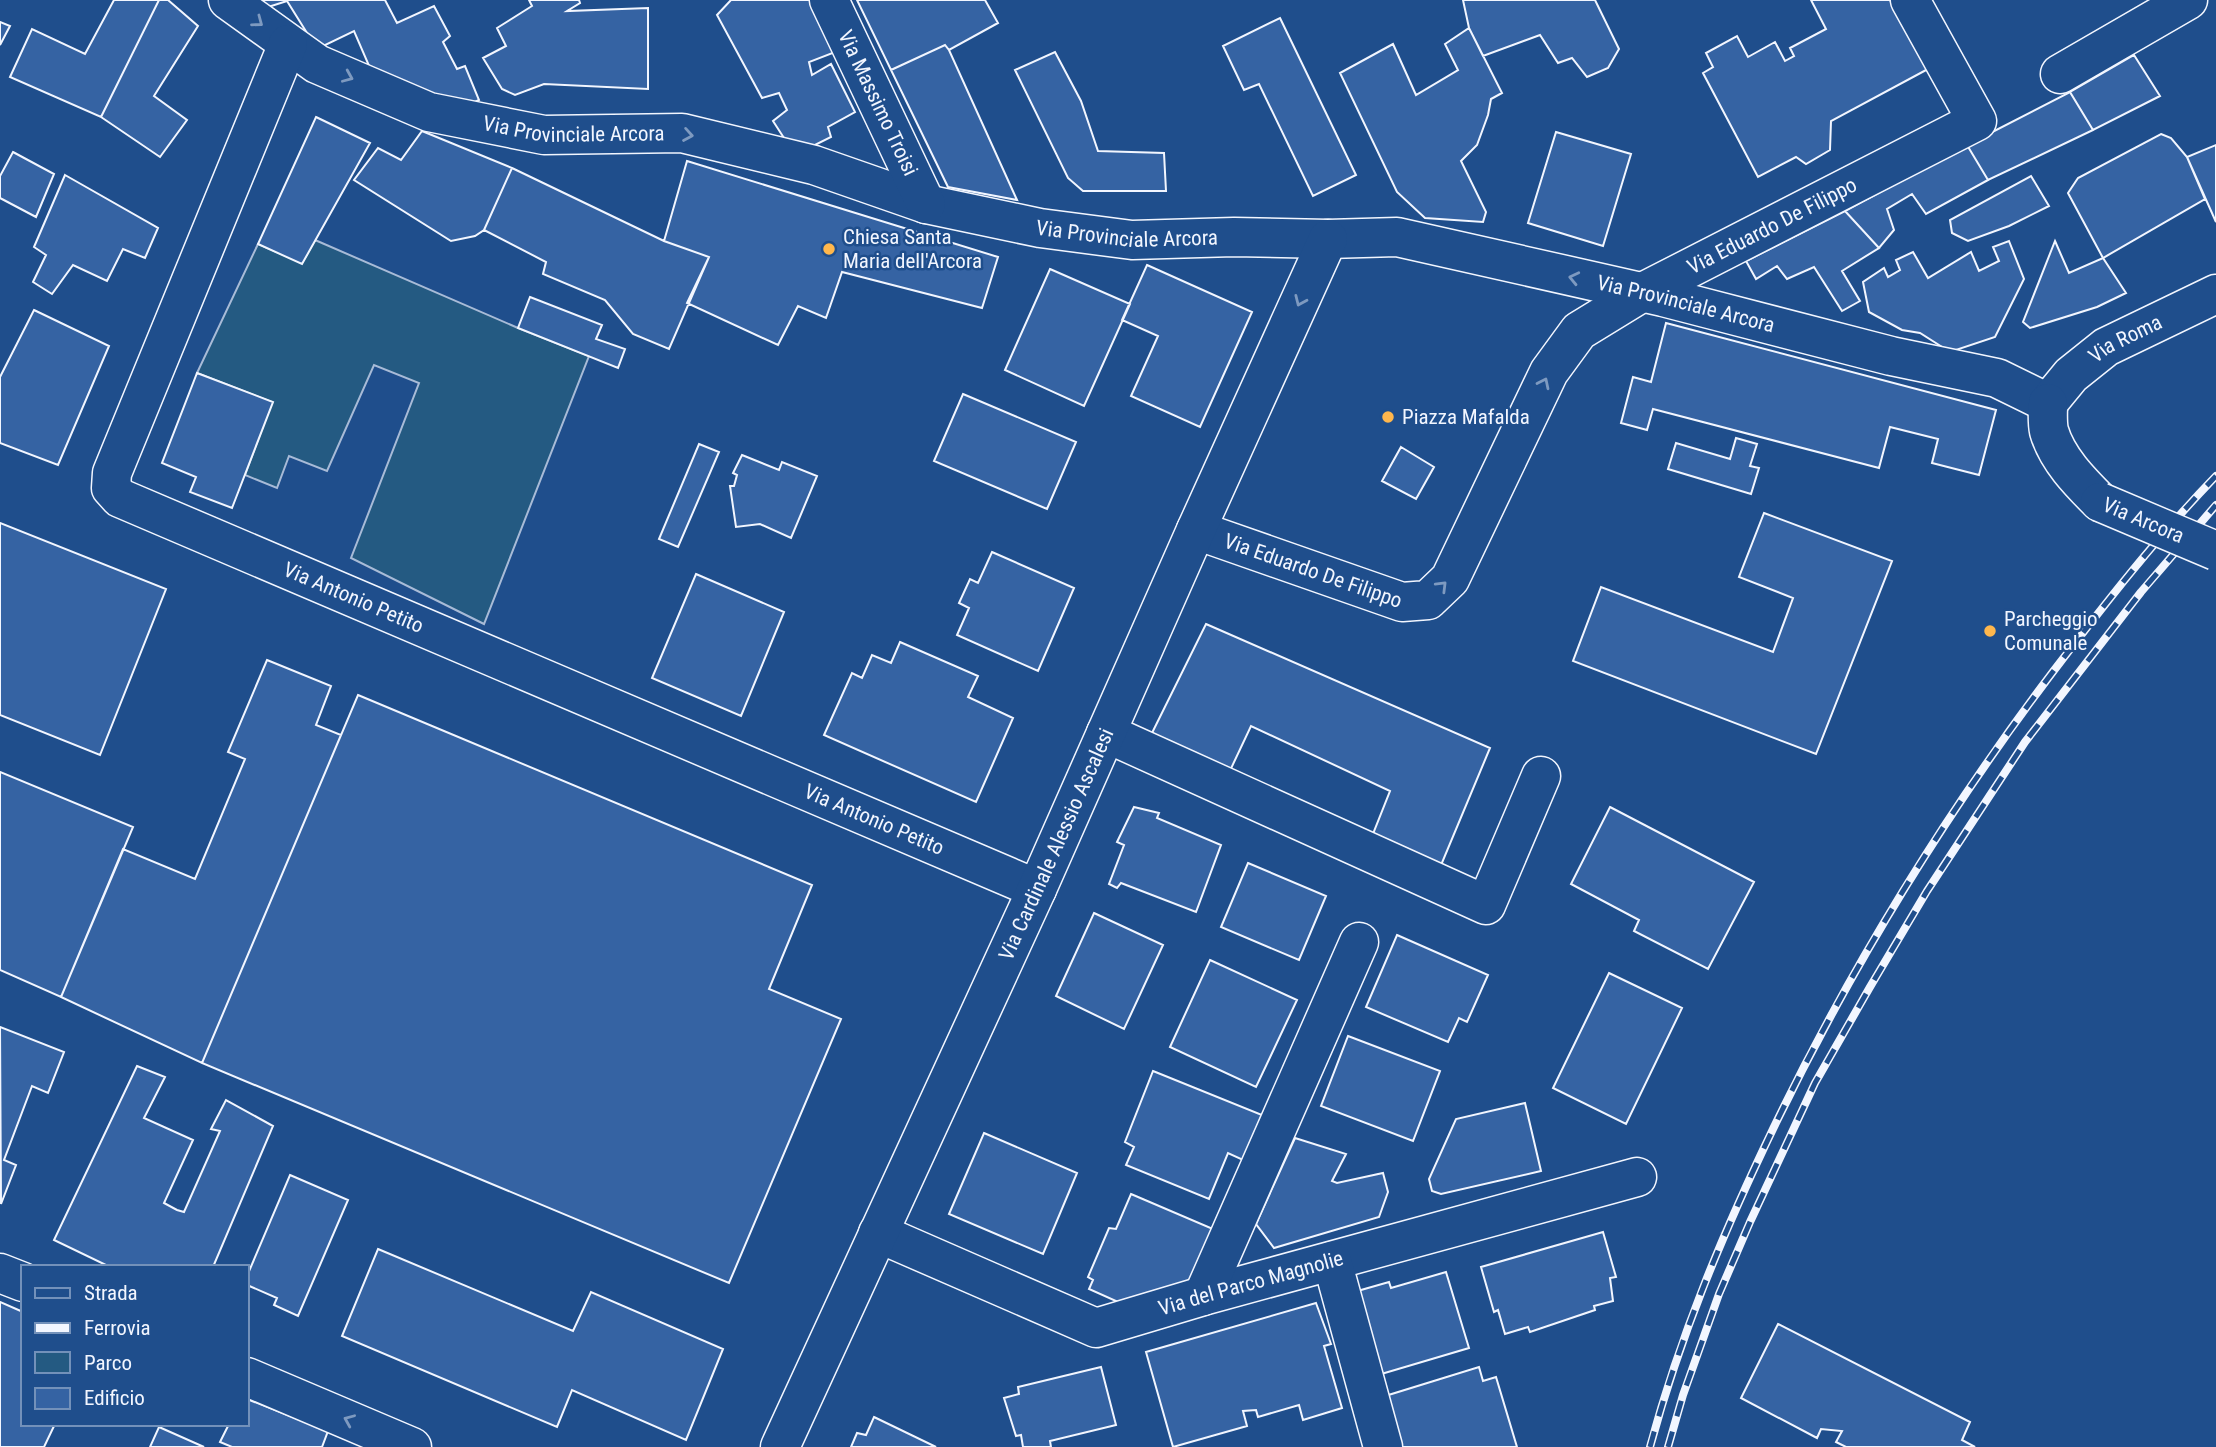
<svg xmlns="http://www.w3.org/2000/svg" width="2216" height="1447" font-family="'Roboto Condensed',sans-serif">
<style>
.green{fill:#245a82;stroke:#a8bbd7;stroke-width:2}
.building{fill:#3563a3;stroke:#f2f6ff;stroke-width:2}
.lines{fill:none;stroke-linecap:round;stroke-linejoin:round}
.minor-casing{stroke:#f2f6ff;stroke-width:41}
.minor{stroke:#1f4e8c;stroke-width:38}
.rail-casing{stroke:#f2f6ff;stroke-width:8}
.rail{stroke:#1f4e8c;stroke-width:5;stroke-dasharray:16;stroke-linecap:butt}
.minor-bridge-casing{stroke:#f2f6ff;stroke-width:41;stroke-linecap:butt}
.minor-bridge{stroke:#1f4e8c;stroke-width:38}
.oneway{stroke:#7e9ac0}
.poi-dot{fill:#ffb74d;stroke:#1f4e8c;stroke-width:2.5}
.labels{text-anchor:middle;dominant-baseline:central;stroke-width:5;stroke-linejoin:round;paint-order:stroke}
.street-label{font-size:21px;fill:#f2f6ff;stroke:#1f4e8c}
.poi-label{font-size:21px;fill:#f2f6ff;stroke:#1f4e8c;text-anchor:start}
</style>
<rect width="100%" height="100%" fill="#1f4e8c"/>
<path class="green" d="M 315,240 L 518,328 L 589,356 L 484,624 L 351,558 L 419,383 L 374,365 L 327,471 L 289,456 L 277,488 L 245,475 L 272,402 L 197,373 L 258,244 L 302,263 Z"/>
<path class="building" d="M 114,0 L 159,0 L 101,117 L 10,77 L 32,29 L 85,54 Z
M 159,0 L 168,0 L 198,26 L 154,96 L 187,120 L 160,157 L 101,117 Z
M 262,0 L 385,0 L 397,23 L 434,6 L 450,36 L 443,42 L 457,69 L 465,66 L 479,100 L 456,111 L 376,82 L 354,31 L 317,49 L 287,1 L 265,8 Z
M 529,0 L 579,0 L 580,3 L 567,11 L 648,8 L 648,89 L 544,84 L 515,95 L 502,89 L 483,58 L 506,46 L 497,28 L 532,6 Z
M 731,0 L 818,0 L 843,49 L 809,62 L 812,75 L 831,64 L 855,112 L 828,127 L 831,137 L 795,155 L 773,121 L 787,110 L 779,93 L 762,98 L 717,15 Z
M 857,0 L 985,0 L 998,23 L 949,50 L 945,45 L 891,70 Z
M 1463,0 L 1595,0 L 1619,49 L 1608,68 L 1587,77 L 1572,58 L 1558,63 L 1540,35 L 1483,56 L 1469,28 Z
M 1811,0 L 1890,0 L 1928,69 L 1831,121 L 1830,150 L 1806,164 L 1796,157 L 1758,177 L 1703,73 L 1713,67 L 1706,53 L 1737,36 L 1748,57 L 1775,42 L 1785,61 L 1794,56 L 1790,48 L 1826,29 Z
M 1280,18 L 1356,175 L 1313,196 L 1259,84 L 1244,90 L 1223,46 Z
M 0,22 L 10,26 L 0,45 Z
M 1469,28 L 1502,93 L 1491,99 L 1488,115 L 1477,145 L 1461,161 L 1486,212 L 1483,222 L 1425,218 L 1397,192 L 1340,73 L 1393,44 L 1416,95 L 1458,70 L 1445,44 Z
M 945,45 L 949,50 L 1017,200 L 948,187 L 891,70 Z
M 1055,52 L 1081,101 L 1098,151 L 1164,153 L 1166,191 L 1083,191 L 1068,178 L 1015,70 Z
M 2134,55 L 2160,96 L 2093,130 L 2070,92 Z
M 2070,92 L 2093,130 L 1988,180 L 1967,145 Z
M 316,117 L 370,143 L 302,264 L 258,244 Z
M 422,131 L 512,168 L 484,230 L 475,236 L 451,241 L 354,180 L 378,148 L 401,160 Z
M 1556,132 L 1631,154 L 1603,246 L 1528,223 Z
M 2161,134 L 2171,138 L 2187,157 L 2205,199 L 2103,258 L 2068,193 L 2078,178 Z
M 1967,145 L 1988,180 L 1926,214 L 1912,194 L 1887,209 L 1894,230 L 1879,248 L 1845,211 Z
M 2216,145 L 2216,222 L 2187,157 Z
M 13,152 L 54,174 L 36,217 L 0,198 L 0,176 Z
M 687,161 L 998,257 L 982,308 L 842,272 L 826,318 L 798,306 L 778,345 L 687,303 L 709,257 L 664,241 Z
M 512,168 L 664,241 L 709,257 L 669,349 L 633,334 L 605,300 L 543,274 L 546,262 L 484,230 Z
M 65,175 L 158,228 L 145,258 L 123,249 L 107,281 L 73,265 L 52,294 L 33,282 L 46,255 L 34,247 Z
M 2031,176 L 2049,206 L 2009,226 L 1968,241 L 1952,233 L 1950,220 Z
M 1845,211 L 1879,248 L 1842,271 L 1860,301 L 1842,311 L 1814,267 L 1787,279 L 1777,266 L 1756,279 L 1746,261 Z
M 2009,241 L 2024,279 L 1995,337 L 1950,352 L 1920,333 L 1902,330 L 1869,312 L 1863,282 L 1884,268 L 1888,277 L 1900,270 L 1896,260 L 1913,252 L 1928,278 L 1971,252 L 1979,271 L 1999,261 L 1993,247 Z
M 2055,241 L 2069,273 L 2103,258 L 2126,293 L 2097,307 L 2030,328 L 2023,322 Z
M 1147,265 L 1252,312 L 1200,427 L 1131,396 L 1158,336 L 1122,320 Z
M 1050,269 L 1130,304 L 1084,406 L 1005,370 Z
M 530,297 L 602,325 L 596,339 L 625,349 L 618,368 L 518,328 Z
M 34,310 L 109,346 L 58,465 L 0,443 L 0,377 Z
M 1666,323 L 1996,410 L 1979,475 L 1932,463 L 1938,439 L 1890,427 L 1879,468 L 1653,409 L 1647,430 L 1621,423 L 1633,377 L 1651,382 Z
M 197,373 L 273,402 L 232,508 L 190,492 L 196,477 L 162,463 Z
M 963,394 L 1076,442 L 1047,509 L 934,461 Z
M 1736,438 L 1757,444 L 1750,466 L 1759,468 L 1751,494 L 1668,469 L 1676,443 L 1730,459 Z
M 699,444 L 719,452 L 678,547 L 659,539 Z
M 1401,447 L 1434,467 L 1416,499 L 1382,481 Z
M 742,455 L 779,470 L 782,462 L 817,476 L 791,538 L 760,524 L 736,527 L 730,486 L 734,486 L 737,475 L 733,473 Z
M 1764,513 L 1892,561 L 1816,754 L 1573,661 L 1601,587 L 1773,652 L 1793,598 L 1739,577 Z
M 0,523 L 166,589 L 100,755 L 0,715 Z
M 992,552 L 1074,588 L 1038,671 L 957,635 L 969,608 L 959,603 L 970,579 L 978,583 Z
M 696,574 L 784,612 L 741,716 L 652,678 Z
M 1206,624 L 1490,748 L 1439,870 L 1369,844 L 1390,791 L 1251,726 L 1227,777 L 1148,741 Z
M 900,642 L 978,676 L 968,697 L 1013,718 L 976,802 L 824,735 L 852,673 L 862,678 L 872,655 L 891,663 Z
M 267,660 L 331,686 L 316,725 L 341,735 L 202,1063 L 61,997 L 123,849 L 195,879 L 245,759 L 228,752 Z
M 358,695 L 812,885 L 769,989 L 841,1019 L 729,1283 L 202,1063 Z
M 0,772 L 133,827 L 61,997 L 0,970 Z
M 1134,807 L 1159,813 L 1157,818 L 1221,845 L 1196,912 L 1121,883 L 1117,888 L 1109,884 L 1124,845 L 1117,842 Z
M 1610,807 L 1754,882 L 1708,969 L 1634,931 L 1639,920 L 1571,884 Z
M 1248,863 L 1326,896 L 1299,960 L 1221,927 Z
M 1094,913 L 1163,945 L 1124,1029 L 1056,996 Z
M 1397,935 L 1488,975 L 1467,1022 L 1459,1018 L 1448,1042 L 1366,1007 Z
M 1210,960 L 1297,1000 L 1256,1087 L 1170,1047 Z
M 1609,973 L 1682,1008 L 1626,1124 L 1553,1088 Z
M 0,1027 L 64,1052 L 48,1093 L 32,1086 L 4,1160 L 16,1165 L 1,1204 Z
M 1348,1036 L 1440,1071 L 1413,1141 L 1321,1106 Z
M 137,1066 L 165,1077 L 144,1118 L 193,1140 L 164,1203 L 177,1210 L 184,1212 L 220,1131 L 211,1129 L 226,1100 L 273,1126 L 213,1267 L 110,1267 L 54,1240 Z
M 1153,1071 L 1262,1115 L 1243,1160 L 1228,1153 L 1209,1199 L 1126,1165 L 1134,1147 L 1125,1142 Z
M 1525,1103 L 1541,1171 L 1441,1194 L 1432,1191 L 1429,1179 L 1456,1119 Z
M 984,1133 L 1077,1173 L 1043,1254 L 949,1214 Z
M 1295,1138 L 1346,1154 L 1332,1181 L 1337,1183 L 1383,1173 L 1388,1192 L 1379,1217 L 1274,1248 L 1256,1224 Z
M 290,1175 L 348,1200 L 298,1316 L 274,1305 L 277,1298 L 247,1285 L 247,1276 Z
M 1131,1194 L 1213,1229 L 1189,1283 L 1118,1302 L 1089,1289 L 1093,1280 L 1088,1277 L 1109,1228 L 1116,1229 Z
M 1603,1232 L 1616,1277 L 1610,1278 L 1613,1301 L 1594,1306 L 1595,1310 L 1530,1332 L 1528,1327 L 1505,1334 L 1498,1310 L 1494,1312 L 1481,1267 Z
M 378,1249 L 573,1331 L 591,1292 L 723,1349 L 686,1440 L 572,1390 L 557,1427 L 342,1336 Z
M 1446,1272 L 1469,1348 L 1378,1375 L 1354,1292 L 1389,1282 L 1391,1288 Z
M 0,1302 L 23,1312 L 23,1424 L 55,1424 L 44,1447 L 0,1447 Z
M 1316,1303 L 1331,1344 L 1324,1346 L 1342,1408 L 1303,1420 L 1299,1405 L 1258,1417 L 1256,1410 L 1243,1411 L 1247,1426 L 1173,1447 L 1146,1352 Z
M 1778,1324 L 1970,1422 L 1962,1440 L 1975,1447 L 1846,1447 L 1836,1442 L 1842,1431 L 1821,1429 L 1817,1438 L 1741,1398 Z
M 1101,1367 L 1116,1425 L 1050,1441 L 1051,1447 L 1023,1447 L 1021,1435 L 1016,1436 L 1004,1398 L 1019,1394 L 1018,1387 Z
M 1479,1367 L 1483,1381 L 1496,1377 L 1517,1447 L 1397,1447 L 1382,1397 Z
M 247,1399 L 328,1431 L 322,1447 L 232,1447 L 220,1442 L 229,1424 L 247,1424 Z
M 874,1417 L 936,1447 L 851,1447 L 857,1433 L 866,1435 Z
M 159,1427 L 204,1447 L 150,1447 Z"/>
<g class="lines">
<defs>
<g id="minor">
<path id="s1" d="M 228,0 L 317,64 L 429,112 L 544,135 L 682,133 L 814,165 L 926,204 L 1040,228 L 1132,240 L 1234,237 L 1328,239 L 1397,237 L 1663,297 L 1891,356 L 1997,378 L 2048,403"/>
<path id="s2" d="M 829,0 L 926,204"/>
<path id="s3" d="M 288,44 L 112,473 L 111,488 L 120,498 L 1037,889"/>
<path d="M 2060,74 L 2188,0"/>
<path id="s4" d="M 2048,403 L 2071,375 L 2106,347 L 2216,294"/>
<path d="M 2048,403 C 2048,412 2047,422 2049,431 C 2057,459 2080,482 2100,502"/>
<path id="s5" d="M 1196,530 L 1402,602 L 1428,600 L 1450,579 L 1549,372 L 1579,331 L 1641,293 L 1977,121 L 1910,0"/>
<path d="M 1106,733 L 1486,905 L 1541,776"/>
<path id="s6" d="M 878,1233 L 1096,1328 L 1203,1296 L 1637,1177"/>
<path d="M 1332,1261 L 1383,1447"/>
<path d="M 0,1273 L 23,1282"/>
<path d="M 1203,1296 L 1359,942"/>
<path d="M 247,1377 L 412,1447"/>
<path id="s7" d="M 780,1447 L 1037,889 L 1196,530 L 1328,239"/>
</g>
</defs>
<use href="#minor" class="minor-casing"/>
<use href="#minor" class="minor"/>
<defs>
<path id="rail" d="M 1650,1447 C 1680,1336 1723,1233 1773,1129 C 1851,967 1944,816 2052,673 C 2104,605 2156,538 2216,476
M 1668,1447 L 1683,1395 L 1719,1294 L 1750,1222 L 1815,1083 L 1870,987 L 1927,891 L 2025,742 L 2141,592 L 2216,505"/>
</defs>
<use href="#rail" class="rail-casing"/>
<use href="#rail" class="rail"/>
<defs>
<g id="minor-bridge">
<path id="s8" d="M 2100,502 L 2216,551"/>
</g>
</defs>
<use href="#minor-bridge" class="minor-bridge-casing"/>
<use href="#minor-bridge" class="minor-bridge"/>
</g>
<defs><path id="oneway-chevron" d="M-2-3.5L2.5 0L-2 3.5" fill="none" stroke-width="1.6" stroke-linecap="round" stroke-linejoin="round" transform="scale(1.75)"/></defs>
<g class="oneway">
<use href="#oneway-chevron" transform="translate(258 22) rotate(37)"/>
<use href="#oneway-chevron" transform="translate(348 77) rotate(23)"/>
<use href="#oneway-chevron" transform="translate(688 135) rotate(10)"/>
<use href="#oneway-chevron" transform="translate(1574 278) rotate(-167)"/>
<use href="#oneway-chevron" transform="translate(1300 301) rotate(114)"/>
<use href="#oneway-chevron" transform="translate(1544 383) rotate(-64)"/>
<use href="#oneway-chevron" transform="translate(1442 586) rotate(-45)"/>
<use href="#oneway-chevron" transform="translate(349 1420) rotate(-157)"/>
</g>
<g class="poi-dot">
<circle cx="829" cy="249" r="7"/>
<circle cx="1388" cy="417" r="7"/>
<circle cx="1990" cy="631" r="7"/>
</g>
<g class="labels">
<g class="street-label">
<text stroke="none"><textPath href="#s2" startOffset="114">Via Massimo Troisi</textPath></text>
<text stroke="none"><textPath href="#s1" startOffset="378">Via Provinciale Arcora</textPath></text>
<text stroke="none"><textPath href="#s5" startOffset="775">Via Eduardo De Filippo</textPath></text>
<text stroke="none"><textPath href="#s1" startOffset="945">Via Provinciale Arcora</textPath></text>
<text stroke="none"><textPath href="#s1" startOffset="1512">Via Provinciale Arcora</textPath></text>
<text stroke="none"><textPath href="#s4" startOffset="102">Via Roma</textPath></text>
<text stroke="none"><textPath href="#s8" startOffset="47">Via Arcora</textPath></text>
<text stroke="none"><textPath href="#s5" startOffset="124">Via Eduardo De Filippo</textPath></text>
<text stroke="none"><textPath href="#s3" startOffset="746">Via Antonio Petito</textPath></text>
<text stroke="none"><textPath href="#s3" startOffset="1312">Via Antonio Petito</textPath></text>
<text stroke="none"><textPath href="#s7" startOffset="663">Via Cardinale Alessio Ascalesi</textPath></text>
<text stroke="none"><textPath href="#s6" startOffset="399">Via del Parco Magnolie</textPath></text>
</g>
<g class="poi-label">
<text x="843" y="237">Chiesa Santa<tspan x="843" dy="24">Maria dell'Arcora</tspan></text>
<text x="1402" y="417">Piazza Mafalda</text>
<text x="2004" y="619">Parcheggio<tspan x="2004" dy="24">Comunale</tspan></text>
</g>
</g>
<rect x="21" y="1265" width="228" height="161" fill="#1f4e8c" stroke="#7391ba" stroke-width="2"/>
<rect x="35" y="1288" width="35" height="10" fill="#1f4e8c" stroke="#7391ba" stroke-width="2"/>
<text x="84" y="1300" font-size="21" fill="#f2f6ff">Strada</text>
<rect x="35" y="1323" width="35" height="10" fill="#f2f6ff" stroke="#7391ba" stroke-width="2"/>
<text x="84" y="1335" font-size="21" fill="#f2f6ff">Ferrovia</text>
<rect x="35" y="1352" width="35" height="21" fill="#245a82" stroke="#7391ba" stroke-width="2"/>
<text x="84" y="1370" font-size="21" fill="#f2f6ff">Parco</text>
<rect x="35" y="1388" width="35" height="21" fill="#3563a3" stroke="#7391ba" stroke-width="2"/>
<text x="84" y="1405" font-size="21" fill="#f2f6ff">Edificio</text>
</svg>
